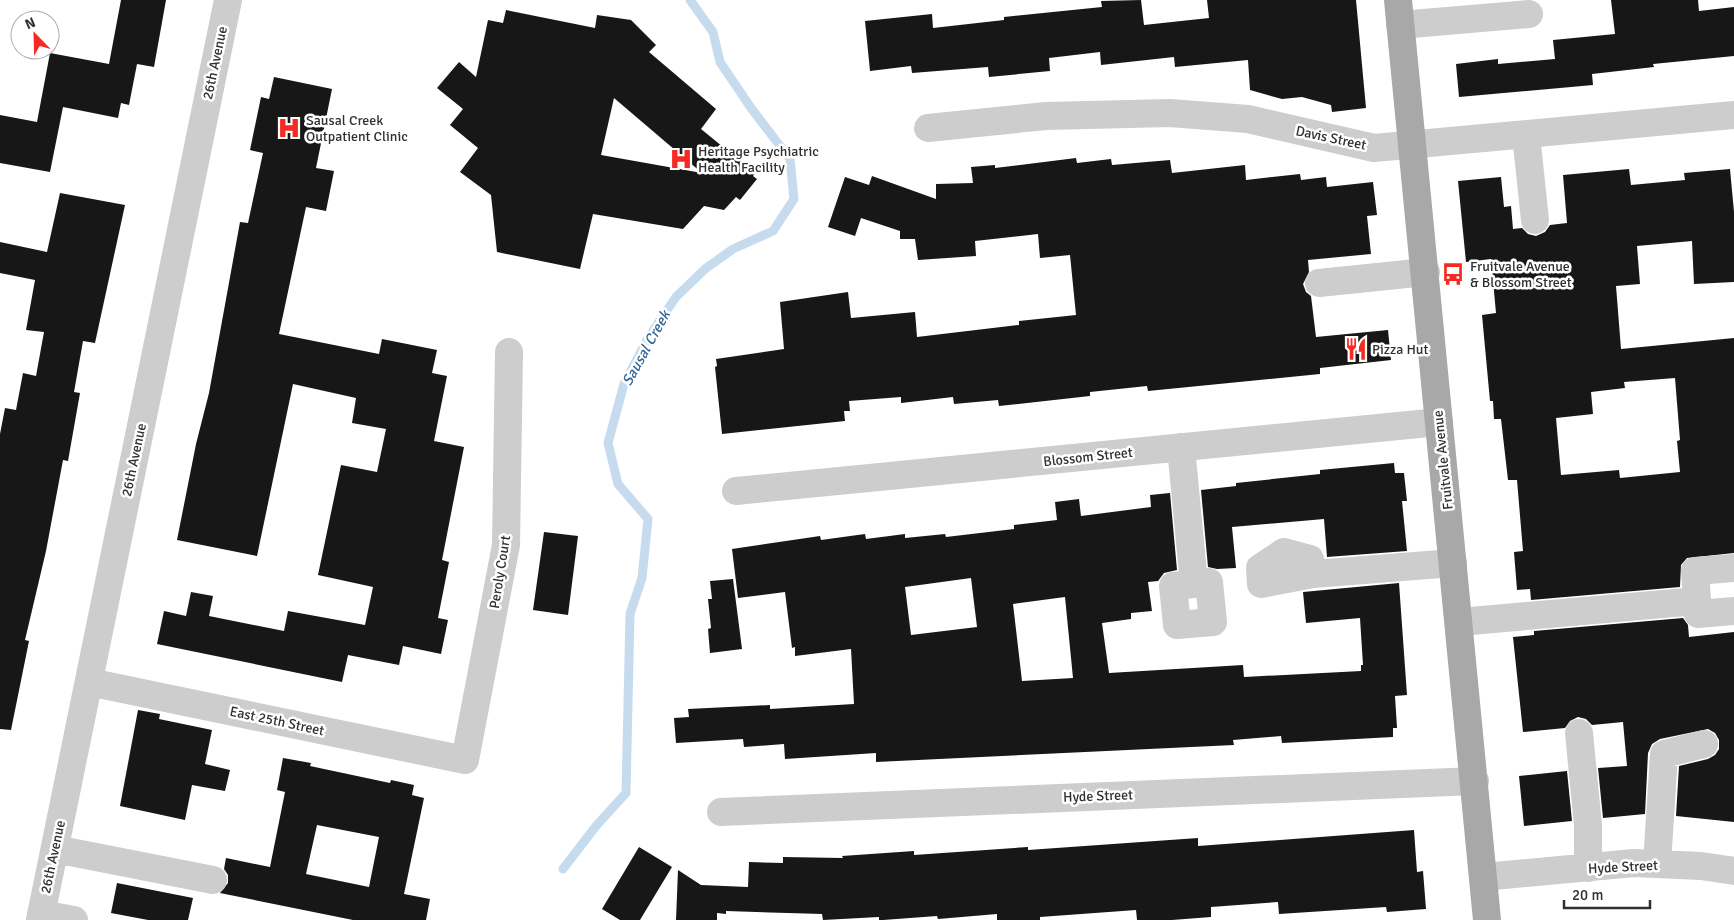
<svg xmlns="http://www.w3.org/2000/svg" width="1734" height="920" font-family="Signika,sans-serif">
<style>
.lines{fill:none;stroke-linecap:round;stroke-linejoin:round}
.stream{stroke:#c7dbef;stroke-width:9}
.building{fill:#171717;fill-rule:evenodd}
.minor{stroke:#cdcdcd;stroke-width:28}
.major{stroke:#a8a8a8;stroke-width:28}
.labels{text-anchor:middle;dominant-baseline:central;stroke-width:5;stroke-linejoin:round;paint-order:stroke}
.street-label{font-size:14px;fill:#303030;stroke:#fff}
.poi-label{font-size:14px;fill:#303030;stroke:#fff;text-anchor:start}
.water-label{font-size:15px;font-style:italic;fill:#35689a;stroke:#fff}
</style>
<rect width="100%" height="100%" fill="#fff"/>
<g class="lines">
<path class="stream" d="M 563,869 L 596,826 L 626,793 L 630,614 L 642,578 L 648,519 L 618,484 L 608,443 L 624,384 L 648,338 L 676,297 L 705,269 L 733,249 L 773,231 L 794,199 L 790,159 L 751,108 L 720,62 L 713,32 L 690,0"/>
</g>
<path class="building" d="M 121,0 L 166,0 L 154,67 L 137,64 L 129,105 L 121,103 L 118,118 L 63,107 L 50,172 L 0,163 L 0,115 L 37,122 L 50,53 L 109,64 Z
M 1141,0 L 1144,25 L 1209,18 L 1207,0 L 1356,0 L 1366,108 L 1332,112 L 1331,105 L 1302,97 L 1282,99 L 1250,90 L 1248,60 L 1175,67 L 1174,57 L 1101,65 L 1100,52 L 1049,58 L 1050,71 L 989,77 L 988,67 L 912,73 L 911,66 L 870,71 L 865,21 L 932,14 L 933,28 L 1004,20 L 1004,17 L 1102,7 L 1101,1 Z
M 1611,0 L 1698,0 L 1699,11 L 1734,7 L 1734,56 L 1653,64 L 1654,67 L 1592,74 L 1593,85 L 1459,97 L 1456,64 L 1498,59 L 1498,64 L 1555,59 L 1553,40 L 1615,34 Z
M 506,10 L 595,28 L 597,15 L 631,20 L 656,45 L 649,52 L 716,109 L 701,129 L 755,173 L 753,176 L 757,179 L 740,200 L 736,197 L 724,210 L 704,206 L 683,229 L 593,214 L 580,269 L 497,252 L 491,195 L 460,172 L 478,148 L 450,125 L 463,109 L 437,88 L 459,62 L 476,77 L 488,20 L 503,23 ZM 614,98 L 702,173 L 601,155 Z
M 274,77 L 332,89 L 316,168 L 334,171 L 326,211 L 306,207 L 279,334 L 379,354 L 382,339 L 437,350 L 432,373 L 447,376 L 434,441 L 464,447 L 442,560 L 449,562 L 438,618 L 448,620 L 441,654 L 403,646 L 399,665 L 348,655 L 342,682 L 157,644 L 164,611 L 186,616 L 191,592 L 213,596 L 209,616 L 284,631 L 288,611 L 365,625 L 373,587 L 318,575 L 341,465 L 377,472 L 386,429 L 352,423 L 356,398 L 293,384 L 257,556 L 177,540 L 196,444 L 209,393 L 240,222 L 248,223 L 263,153 L 250,150 L 261,97 L 269,99 Z
M 1076,158 L 1077,163 L 1111,159 L 1112,165 L 1170,160 L 1172,173 L 1245,165 L 1246,180 L 1300,174 L 1301,180 L 1326,177 L 1327,187 L 1373,182 L 1377,215 L 1367,216 L 1371,254 L 1308,260 L 1309,272 L 1303,284 L 1306,292 L 1311,296 L 1316,337 L 1388,330 L 1391,360 L 1320,368 L 1320,374 L 1148,391 L 1147,386 L 1090,392 L 1090,396 L 999,406 L 998,400 L 954,404 L 953,397 L 901,403 L 901,397 L 849,401 L 850,411 L 844,411 L 845,421 L 722,434 L 715,367 L 717,366 L 716,359 L 784,349 L 780,302 L 848,292 L 851,318 L 915,312 L 917,337 L 1019,325 L 1019,321 L 1076,315 L 1070,255 L 1040,258 L 1038,234 L 975,241 L 976,256 L 918,260 L 915,239 L 900,239 L 900,231 L 861,218 L 855,236 L 828,227 L 845,177 L 869,185 L 872,176 L 936,199 L 936,184 L 973,183 L 971,167 L 995,165 L 995,168 Z
M 1629,169 L 1631,185 L 1685,180 L 1684,173 L 1730,169 L 1734,212 L 1734,282 L 1694,284 L 1692,241 L 1637,246 L 1640,284 L 1616,286 L 1621,349 L 1734,338 L 1734,553 L 1687,558 L 1681,565 L 1680,587 L 1531,600 L 1530,589 L 1517,590 L 1514,552 L 1523,551 L 1517,480 L 1508,480 L 1501,419 L 1494,419 L 1493,401 L 1490,401 L 1482,315 L 1496,313 L 1491,259 L 1466,262 L 1458,181 L 1501,177 L 1504,207 L 1511,206 L 1513,229 L 1522,228 L 1528,234 L 1536,236 L 1545,232 L 1550,225 L 1567,223 L 1563,175 ZM 1675,378 L 1680,440 L 1677,441 L 1680,472 L 1620,478 L 1619,470 L 1561,475 L 1556,418 L 1593,414 L 1591,392 L 1625,388 L 1624,382 Z
M 60,193 L 125,205 L 95,343 L 83,341 L 74,392 L 80,393 L 68,461 L 63,460 L 46,551 L 25,640 L 29,641 L 11,730 L 0,729 L 0,434 L 5,408 L 16,410 L 23,373 L 36,376 L 44,332 L 26,330 L 35,280 L 0,273 L 0,242 L 47,252 Z
M 1394,463 L 1395,473 L 1404,473 L 1407,501 L 1402,501 L 1407,551 L 1327,557 L 1324,519 L 1232,527 L 1236,568 L 1217,569 L 1208,567 L 1201,490 L 1236,486 L 1236,483 L 1320,474 L 1320,470 Z
M 1170,493 L 1177,570 L 1164,573 L 1158,581 L 1148,582 L 1152,611 L 1131,613 L 1131,619 L 1102,623 L 1109,673 L 1243,665 L 1244,677 L 1361,671 L 1361,665 L 1363,665 L 1360,618 L 1306,623 L 1303,592 L 1399,583 L 1407,695 L 1395,696 L 1397,728 L 1393,728 L 1393,737 L 1282,743 L 1281,736 L 1233,740 L 1234,745 L 876,762 L 876,753 L 785,759 L 784,744 L 744,747 L 743,739 L 676,743 L 674,718 L 689,717 L 688,709 L 770,705 L 770,709 L 854,704 L 851,649 L 795,656 L 795,647 L 792,648 L 785,592 L 738,598 L 732,549 L 820,536 L 821,540 L 865,534 L 866,539 L 905,534 L 905,538 L 945,534 L 946,537 L 1014,529 L 1014,525 L 1057,520 L 1055,502 L 1079,499 L 1081,516 L 1151,507 L 1150,495 ZM 971,578 L 977,627 L 911,635 L 905,587 ZM 1065,597 L 1073,678 L 1022,681 L 1013,604 Z
M 544,532 L 578,536 L 568,615 L 533,610 Z
M 733,579 L 742,649 L 710,653 L 708,629 L 711,628 L 708,599 L 712,599 L 710,581 Z
M 1683,618 L 1688,625 L 1689,637 L 1734,632 L 1734,822 L 1676,816 L 1679,766 L 1708,759 L 1715,755 L 1719,749 L 1719,740 L 1715,733 L 1708,729 L 1660,739 L 1652,744 L 1648,753 L 1645,814 L 1603,818 L 1598,768 L 1627,766 L 1623,722 L 1592,725 L 1586,719 L 1578,717 L 1570,721 L 1565,728 L 1523,732 L 1513,637 L 1534,635 L 1534,631 Z
M 138,710 L 160,714 L 159,719 L 212,730 L 205,764 L 230,770 L 225,791 L 192,785 L 185,820 L 120,806 Z
M 283,758 L 311,763 L 310,766 L 390,783 L 391,780 L 414,785 L 412,795 L 424,798 L 404,894 L 430,899 L 426,920 L 353,920 L 220,893 L 228,883 L 228,875 L 224,869 L 226,858 L 270,867 L 285,792 L 277,790 ZM 317,825 L 379,837 L 369,887 L 306,874 Z
M 1567,771 L 1572,821 L 1524,826 L 1519,776 Z
M 1414,830 L 1417,872 L 1423,871 L 1426,909 L 1387,912 L 1386,907 L 1279,914 L 1278,902 L 1211,907 L 1211,917 L 1172,920 L 1137,920 L 1136,910 L 1040,917 L 1040,920 L 997,920 L 997,914 L 938,919 L 937,916 L 883,920 L 879,920 L 879,917 L 823,920 L 822,914 L 726,911 L 726,914 L 717,913 L 717,920 L 676,920 L 678,870 L 701,885 L 748,887 L 749,862 L 783,863 L 783,857 L 843,858 L 842,856 L 914,851 L 914,855 L 1028,847 L 1028,850 L 1198,838 L 1198,846 Z
M 639,847 L 672,867 L 640,920 L 620,920 L 602,909 Z
M 117,883 L 193,898 L 188,920 L 148,920 L 111,913 Z"/>
<g class="lines">
<path class="minor" d="M 1400,25 L 1529,14
M 928,128 L 1046,116 L 1170,113 L 1248,119 L 1374,148 L 1734,115
M 1526,135 L 1535,220
M 1319,283 L 1426,272
M 1181,447 L 1194,584 L 1173,586 L 1177,625 L 1213,622 L 1209,582 L 1194,584
M 736,491 L 1439,422
M 1734,568 L 1695,571 L 1698,614 L 1734,611
M 1313,574 L 1261,584 L 1260,568 L 1284,552 L 1310,559 L 1313,574 L 1453,563
M 1459,622 L 1697,601
M 89,682 L 465,760 L 506,545 L 509,352
M 1579,733 L 1588,825 L 1588,868
M 721,812 L 1475,781
M 55,849 L 213,880
M 1657,864 L 1664,754 L 1704,744
M 1483,877 L 1634,863 L 1701,866 L 1734,871
M 41,914 L 74,920
M 40,920 L 228,0"/>
<path class="major" d="M 1398,0 L 1487,920"/>
</g>
<defs>
<symbol id="hospital-bare" viewBox="-9 -9 18 18"><path d="M-5-5h3v3.5h4V-5h3V5h-3V1.5h-4V5h-3Z" fill="#f52b23" stroke="#fff" stroke-width="2.5" paint-order="stroke"/></symbol>
<symbol id="bus-bare" viewBox="-9 -9 18 18"><path d="M-5-6H5V4H4V6H2V4H-2V6H-4V4H-5ZM-3.5-4V0h7V-4ZM-3.5 1.2v1.5H-2V1.2ZM2 1.2v1.5H3.5V1.2Z" fill="#f52b23" stroke="#fff" stroke-width="2.5" paint-order="stroke"/></symbol>
<symbol id="restaurant-bare" viewBox="-9 -9 18 18"><path d="M-5-6h1v4h1v-4h1v4h1v-4h1v5L-1.5 .5V6h-2V.5L-5-1ZM5-6V6H3V1.5H1.5Q1.5-4 5-6Z" fill="#f52b23" stroke="#fff" stroke-width="2.5" paint-order="stroke"/></symbol>
</defs>
<g fill-rule="evenodd">
<use href="#hospital-bare" x="273" y="112" width="32" height="32"/>
<use href="#hospital-bare" x="665" y="143" width="32" height="32"/>
<use href="#bus-bare" x="1437" y="258" width="32" height="32"/>
<use href="#restaurant-bare" x="1340" y="333" width="32" height="32"/>
</g>
<g class="labels">
<g class="street-label">
<text transform="translate(215 63) rotate(-78)">26th Avenue</text>
<text transform="translate(1331 138) rotate(12)">Davis Street</text>
<text transform="translate(1088 457) rotate(-6)">Blossom Street</text>
<text transform="translate(134 460) rotate(-78)">26th Avenue</text>
<text transform="translate(1443 460) rotate(-96)">Fruitvale Avenue</text>
<text transform="translate(500 572) rotate(-81)">Peroly Court</text>
<text transform="translate(277 721) rotate(12)">East 25th Street</text>
<text transform="translate(1098 796) rotate(-2)">Hyde Street</text>
<text transform="translate(53 857) rotate(-78)">26th Avenue</text>
<text transform="translate(1623 867) rotate(-3)">Hyde Street</text>
</g>
<g class="poi-label">
<text x="306" y="120">Sausal Creek<tspan x="306" dy="16">Outpatient Clinic</tspan></text>
<text x="698" y="151">Heritage Psychiatric<tspan x="698" dy="16">Health Facility</tspan></text>
<text x="1470" y="266">Fruitvale Avenue<tspan x="1470" dy="16">&amp; Blossom Street</tspan></text>
<text x="1372" y="349">Pizza Hut</text>
</g>
<g class="water-label">
<text transform="translate(646 348) rotate(-61)">Sausal Creek</text>
</g>
</g>
<g transform="translate(35 35) rotate(337)"><circle r="24" fill="#ffffff" stroke="#acacac"/>
<path d="M0-4L9 19L0 12L-9 19Z" fill="#f52b23"/>
<text y="-8" font-size="14" font-weight="bold" text-anchor="middle" fill="#303030">N</text>
</g>
<path d="M1564 900v8h86v-8" fill="none" stroke="#303030" stroke-width="2.5"/>
<text x="1572" y="900" font-size="15" fill="#303030" stroke="#ffffff" stroke-width="4" paint-order="stroke">20 m</text>
</svg>
